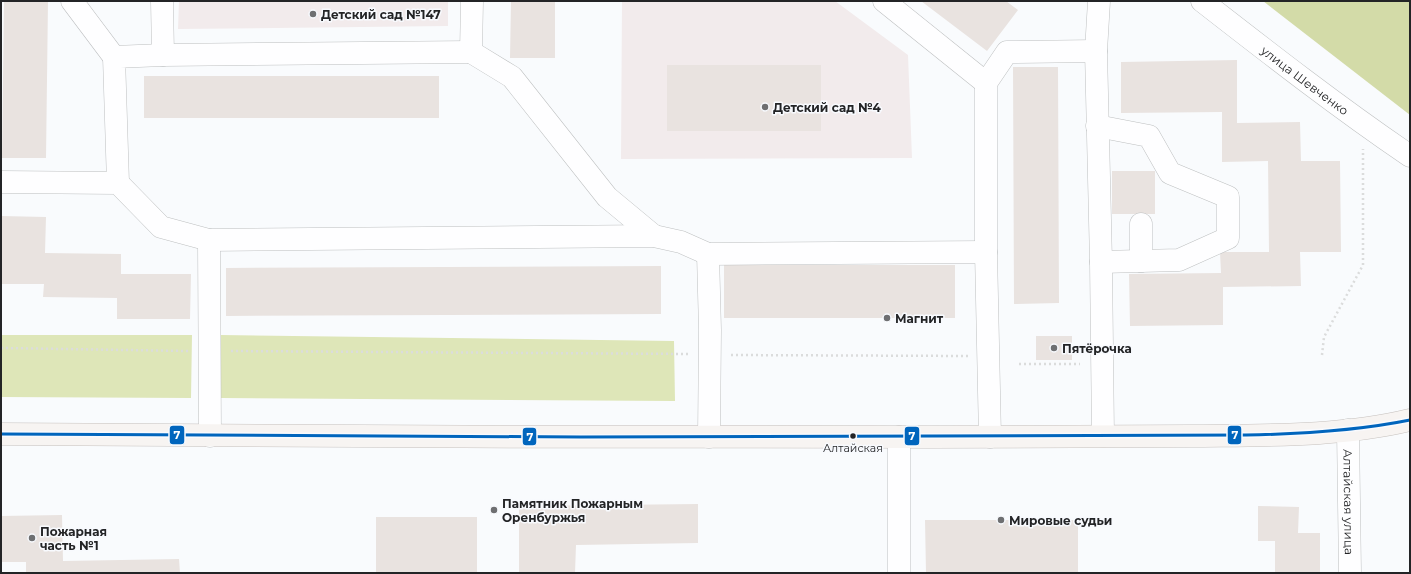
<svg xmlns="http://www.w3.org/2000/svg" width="1411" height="574" font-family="Montserrat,sans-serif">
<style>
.education{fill:#f2ebec}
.green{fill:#dee6b8}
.forest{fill:#d3dba8}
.building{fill:#e9e3e0}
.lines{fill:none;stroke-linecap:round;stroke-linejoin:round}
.minor-casing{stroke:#bec0c1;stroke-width:23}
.major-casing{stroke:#c6c1be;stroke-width:23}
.path{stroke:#dbdcdc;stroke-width:2.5;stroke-dasharray:2 3;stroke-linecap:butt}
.minor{stroke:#fefeff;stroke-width:22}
.major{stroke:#f7f4f2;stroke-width:22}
.bus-1-casing{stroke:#f8fafe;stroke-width:6}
.bus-1{stroke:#0065bd;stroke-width:3}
.poi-dot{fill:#6e6f71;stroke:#f8fafe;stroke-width:1.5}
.bus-dot{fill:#232426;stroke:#f8fafe;stroke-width:1.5}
.labels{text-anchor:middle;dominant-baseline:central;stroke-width:3;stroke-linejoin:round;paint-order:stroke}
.bus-label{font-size:11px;fill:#232426;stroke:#f8fafe}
.poi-label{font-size:12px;font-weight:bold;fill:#232426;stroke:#f8fafe;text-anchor:start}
.street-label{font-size:12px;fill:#232426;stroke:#f8fafe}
.line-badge{stroke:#f8fafe;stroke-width:1.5}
.badge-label{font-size:11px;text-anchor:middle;font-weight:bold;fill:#fff}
</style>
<rect width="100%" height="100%" fill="#f9fbfd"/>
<path class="education" d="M 179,1 L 448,1 L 448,26 L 178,29 Z
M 622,1 L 835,1 L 908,55 L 912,158 L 621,159 Z"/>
<path class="green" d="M 1,335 L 192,335 L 191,398 L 1,397 Z
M 221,335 L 674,341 L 675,401 L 221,398 Z"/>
<path class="forest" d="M 1263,1 L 1410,1 L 1410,115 Z"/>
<path class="building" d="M 4,1 L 48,1 L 46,158 L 2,158 Z
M 511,1 L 555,1 L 555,58 L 510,58 Z
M 921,1 L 1006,1 L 1018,10 L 987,51 Z
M 1237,60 L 1237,123 L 1300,122 L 1301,161 L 1340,161 L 1341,252 L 1300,252 L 1301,286 L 1223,287 L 1223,325 L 1130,326 L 1129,274 L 1221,273 L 1220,252 L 1269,252 L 1268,161 L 1222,162 L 1222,112 L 1121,113 L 1121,62 Z
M 667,65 L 821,65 L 821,131 L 667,131 Z
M 1013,67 L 1058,67 L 1059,303 L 1014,304 Z
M 144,76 L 439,76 L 439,118 L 144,118 Z
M 1112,171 L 1155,171 L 1155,214 L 1112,214 Z
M 1,216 L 46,217 L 45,253 L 121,254 L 121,274 L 191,274 L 190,319 L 117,319 L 117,298 L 43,297 L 44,284 L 1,284 Z
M 724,265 L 955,265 L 955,318 L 724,318 Z
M 661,266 L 661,314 L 226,316 L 226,268 Z
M 1036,336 L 1072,336 L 1072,360 L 1036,360 Z
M 698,504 L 698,543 L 576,545 L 575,573 L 519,573 L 519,506 Z
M 1258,506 L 1299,507 L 1298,533 L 1320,533 L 1320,573 L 1275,573 L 1275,541 L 1258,541 Z
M 62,515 L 63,561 L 179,559 L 180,573 L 26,573 L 26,562 L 1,562 L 1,516 Z
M 376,517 L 477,517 L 477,573 L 376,573 Z
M 925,520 L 1078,520 L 1078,573 L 926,573 Z"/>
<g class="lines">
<defs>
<g id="minor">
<path d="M 72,1 L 114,57"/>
<path d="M 162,1 L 163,55"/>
<path d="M 472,1 L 471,52 L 512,77 L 607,197 L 654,236"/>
<path d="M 884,1 L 986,83"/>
<path id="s1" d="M 1202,1 C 1270,54 1338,107 1410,156"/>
<path d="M 1096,51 L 1099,1"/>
<path d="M 1097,126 L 1149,136 L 1170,173 L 1228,197 L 1228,238 L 1179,260 L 1101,262"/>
<path d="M 1,182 L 118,183 L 161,227 L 209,240 L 654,236 L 681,242 L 708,254 L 986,252 L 990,437"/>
<path d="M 118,183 L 114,57 L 163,55 L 471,52"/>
<path d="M 1141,224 L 1141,261"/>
<path d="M 209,240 L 210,436"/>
<path d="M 986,252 L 986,83 L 1007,52 L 1096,51 L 1101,262 L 1103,436"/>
<path d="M 708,254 L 710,330 L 709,437"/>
<path id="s2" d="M 1348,430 L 1350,573"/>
<path d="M 899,437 L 899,573"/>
</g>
<path id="major" d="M 1,434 C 310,437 620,437 929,437 C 1017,437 1104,436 1191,436 C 1263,435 1341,437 1410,420"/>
</defs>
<use href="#minor" class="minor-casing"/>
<use href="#major" class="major-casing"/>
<path class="path" d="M 1,348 L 188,351
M 231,351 L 688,354
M 731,355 L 968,356
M 1322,355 L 1324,337 L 1363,265 L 1363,149
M 1019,364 L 1080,364"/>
<use href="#minor" class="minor"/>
<use href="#major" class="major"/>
<defs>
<path id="bus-1" d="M 1,434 L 581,437 L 1246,435 C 1301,434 1356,431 1410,420"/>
</defs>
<use href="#bus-1" class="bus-1-casing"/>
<use href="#bus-1" class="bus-1"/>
</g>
<g class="poi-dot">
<circle cx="313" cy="14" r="4"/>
<circle cx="765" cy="107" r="4"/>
<circle cx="887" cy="318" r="4"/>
<circle cx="1054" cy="348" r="4"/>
<circle cx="494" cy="510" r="4"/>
<circle cx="1001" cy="520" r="4"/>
<circle cx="32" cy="538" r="4"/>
</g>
<circle class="bus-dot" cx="853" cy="436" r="3.5"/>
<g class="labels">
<g class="bus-label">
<text x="853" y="448">Алтайская</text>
</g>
<g class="poi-label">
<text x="321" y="14">Детский сад №147</text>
<text x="773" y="107">Детский сад №4</text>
<text x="895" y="318">Магнит</text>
<text x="1062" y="348">Пятёрочка</text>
<text x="502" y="503">Памятник Пожарным<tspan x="502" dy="14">Оренбуржья</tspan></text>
<text x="1009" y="520">Мировые судьи</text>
<text x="40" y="531">Пожарная<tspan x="40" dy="14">часть №1</tspan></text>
</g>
<g class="street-label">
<text stroke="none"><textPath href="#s1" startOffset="130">улица Шевченко</textPath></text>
<text stroke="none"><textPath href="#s2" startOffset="72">Алтайская улица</textPath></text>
</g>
</g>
<g class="line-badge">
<rect x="169" y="425" width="16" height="20" rx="4" fill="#0065bd"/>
<rect x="1227" y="425" width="15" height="20" rx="4" fill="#0065bd"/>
<rect x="904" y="426" width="16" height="20" rx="4" fill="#0065bd"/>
<rect x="522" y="427" width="15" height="19" rx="4" fill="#0065bd"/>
</g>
<g class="badge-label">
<text x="177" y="439">7</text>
<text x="1235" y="439">7</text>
<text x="912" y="440">7</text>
<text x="530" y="441">7</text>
</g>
<rect width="1411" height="574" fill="none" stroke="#232426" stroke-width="4"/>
</svg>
